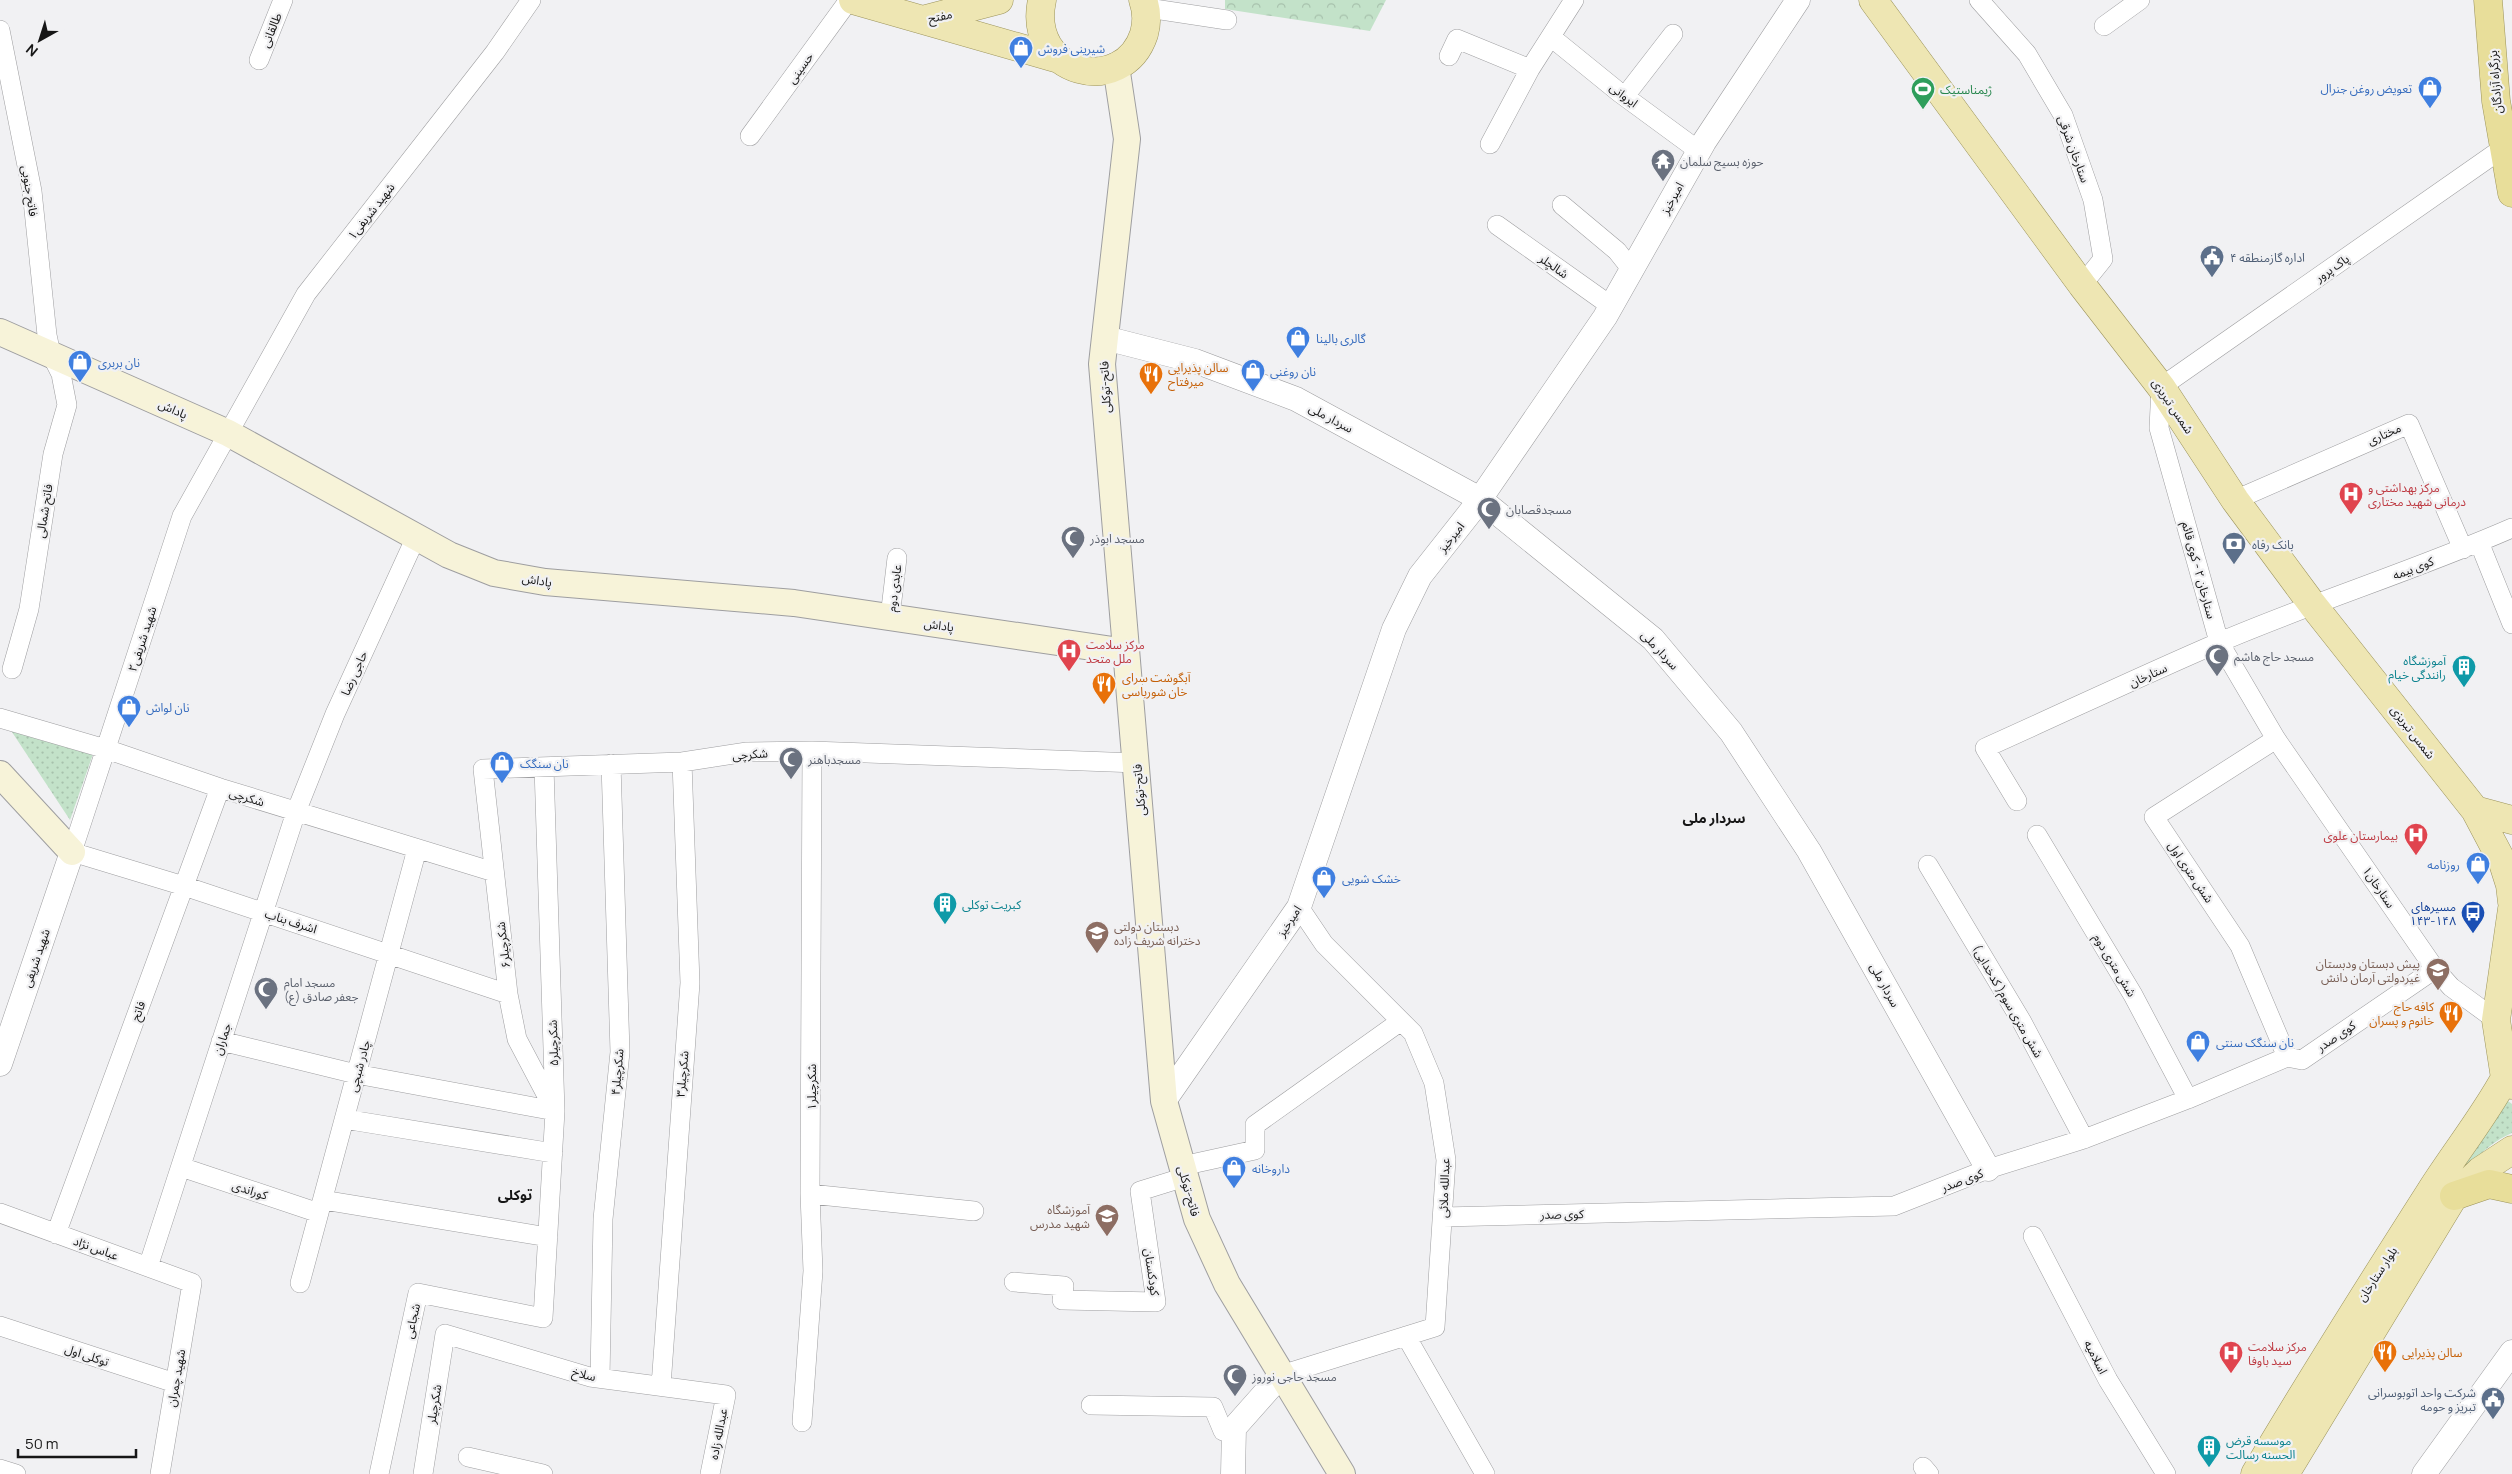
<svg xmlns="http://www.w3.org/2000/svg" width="2512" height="1474" font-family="Manrope,'Noto Sans Arabic',sans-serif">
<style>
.grass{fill:url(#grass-dots)}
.forest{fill:url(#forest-crowns)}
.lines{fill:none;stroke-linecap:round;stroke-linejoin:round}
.minor-casing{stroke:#9e9ea0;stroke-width:20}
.tertiary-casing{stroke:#9e9ea0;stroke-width:25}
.secondary-casing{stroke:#9e9ea0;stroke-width:28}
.primary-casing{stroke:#9b935b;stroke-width:29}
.trunk-casing{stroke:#9b935b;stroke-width:29}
.minor{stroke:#fff;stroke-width:19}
.tertiary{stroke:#fff;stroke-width:24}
.secondary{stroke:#f7f3d9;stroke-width:26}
.primary{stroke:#eee6b3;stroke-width:28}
.trunk{stroke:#e8de9a;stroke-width:28}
.labels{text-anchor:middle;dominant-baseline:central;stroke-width:4.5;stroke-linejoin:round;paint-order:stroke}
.street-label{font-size:12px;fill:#161616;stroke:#f1f1f3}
.shop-label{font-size:12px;fill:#366cbe;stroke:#f1f1f3;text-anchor:start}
.leisure-label{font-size:12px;fill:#27864d;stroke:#f1f1f3;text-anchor:start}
.worship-label{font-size:12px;fill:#5b616d;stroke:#f1f1f3;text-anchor:start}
.service-label{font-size:12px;fill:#4e5e75;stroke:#f1f1f3;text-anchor:start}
.food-label{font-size:12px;fill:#c56008;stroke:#f1f1f3;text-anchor:start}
.health-label{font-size:12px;fill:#be3a42;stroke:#f1f1f3;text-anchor:start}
.culture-label{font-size:12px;fill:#0d838f;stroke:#f1f1f3;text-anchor:start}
.transit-label{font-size:12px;fill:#164399;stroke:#f1f1f3;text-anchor:end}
.education-label{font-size:12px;fill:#785e54;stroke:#f1f1f3;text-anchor:end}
.neighbourhood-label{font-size:14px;font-weight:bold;fill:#161616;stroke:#f1f1f3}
</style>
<defs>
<pattern id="grass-dots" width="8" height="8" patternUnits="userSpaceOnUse" patternTransform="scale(1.25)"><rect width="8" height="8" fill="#c3e2c9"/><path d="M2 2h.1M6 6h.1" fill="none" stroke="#a7c1ac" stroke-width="1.8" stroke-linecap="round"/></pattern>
<pattern id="forest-crowns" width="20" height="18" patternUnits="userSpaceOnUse" patternTransform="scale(1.25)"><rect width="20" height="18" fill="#c3e2c9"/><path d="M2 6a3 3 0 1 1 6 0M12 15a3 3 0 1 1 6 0" fill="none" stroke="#a7c1ac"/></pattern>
</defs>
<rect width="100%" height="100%" fill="#f1f1f3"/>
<path class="grass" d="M 10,729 L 93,754 L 70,820 Z
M 2508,1101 L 2512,1104 L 2512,1133 C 2480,1146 2460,1178 2439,1204 L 2475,1142 Z"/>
<path class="forest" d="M 1225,0 L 1386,0 L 1370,31 L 1225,9 Z"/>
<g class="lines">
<defs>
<path id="minor" d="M 1979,0 L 2027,54 L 2063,115 L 2093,200 L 2103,259 L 2082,285
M 1148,8 L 1227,20
M 2104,26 L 2140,0
M 0,30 L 32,191 L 47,335 L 51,354 L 61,374 L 67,405 L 53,454 L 29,609 L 12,669
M 1551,37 L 1620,93 L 1699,151
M 1449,56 L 1457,39 L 1530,69 L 1574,0
M 259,60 L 283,0
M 1625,96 L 1673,34
M 750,136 L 849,0
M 1490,144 L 1530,69
M 1562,205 L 1617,251 L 1632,270
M 1497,225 L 1611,306
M 2235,500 L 2409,424 L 2463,549
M 2479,542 L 2512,624
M 890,617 L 897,558
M 0,718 L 106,749 L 220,788 L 494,872
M 2276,739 L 2154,817 L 2240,946 L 2287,1057
M 2017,801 L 1985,748 C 2063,713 2141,676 2220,642 C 2316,601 2416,570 2512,528
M 2037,835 L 2133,995 L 2188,1099
M 1928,865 L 2022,1022 L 2084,1139
M 508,994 L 184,886 L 72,852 L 182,516 L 306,294 L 495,52 L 531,0
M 2496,1020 L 2451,987 L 2435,969 L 2276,739 L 2219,642 L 2159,428 L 2161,387 L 2503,148
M 221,1041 L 356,1074 L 555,1111
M 555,1111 L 517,1039 L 508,994 L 483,769 L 682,762 L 747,752 L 812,751 L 1137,763
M 344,1119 L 553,1153
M 1182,1166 L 1255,1150 L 1255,1125 L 1401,1021
M 181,1167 L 319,1213
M 810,1194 L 974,1211
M 323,1200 L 548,1237
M 0,1213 L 192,1283 L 160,1474
M 1443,1217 L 1894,1206 L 1988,1169 L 2084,1139 L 2188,1099 L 2287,1057 L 2302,1060 L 2435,969
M 56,1234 L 220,788
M 2033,1236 L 2108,1380 L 2166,1474
M 148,1267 L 296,812 L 335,714 L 416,537
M 1014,1282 L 1064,1286 L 1062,1300 L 1156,1302 L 1140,1191 L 1185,1177
M 300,1283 L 417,849
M 0,1326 L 175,1383
M 1406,1336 L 1485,1474
M 1281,1375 L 1435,1327 L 1446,1160 L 1434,1083 L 1413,1033 L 1324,944 L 1299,907
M 600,1378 L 603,1219 L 620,1052 L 611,764
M 661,1386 L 690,983 L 682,762
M 1091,1405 L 1213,1407 L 1223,1431 L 1234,1428
M 802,1422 L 813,1271 L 810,1194 L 812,751
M 468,1457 L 543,1474
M 1923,1467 L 1929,1474
M 0,1469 L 16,1474
M 379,1474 L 418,1293 L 543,1318 L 555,1111 L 544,767
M 423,1474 L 445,1334 L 590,1377 L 726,1395 L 710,1474"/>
<path id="tertiary" d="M 1105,338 L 1195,361 L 1296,399 L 1480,499 L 1653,639 L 1731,732 L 1809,851 L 1988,1169
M 0,1064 L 72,852
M 1164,1101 L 1299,907 L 1394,629 L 1420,576 L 1476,505 L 1605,317 L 1704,142 L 1798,0
M 1233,1474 L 1234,1428 L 1281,1375
M 2424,1474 L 2512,1352"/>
<path id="secondary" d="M 1116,66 L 1127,139 L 1102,364 L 1164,1101 L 1197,1219 L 1227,1284 L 1342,1474
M 0,332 L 228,433 L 449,555 L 494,573 L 545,582 L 794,603 L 1126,652
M 0,774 L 72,852"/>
<path id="primary" d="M 853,0 L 1059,59
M 1042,0 C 1026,75 1123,98 1144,34 C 1147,23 1147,11 1143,0
M 1873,0 L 2082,285 L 2161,387 L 2235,500 L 2312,604 L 2475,810 L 2503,863 L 2510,885 L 2512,902
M 926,19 L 999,0
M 2475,810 L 2512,820
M 2512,909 L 2496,1020 L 2505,1078 L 2512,1085
M 2255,1474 C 2311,1379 2370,1286 2430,1192 C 2454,1154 2483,1118 2505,1078
M 2285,1474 L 2454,1196 L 2480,1171 L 2512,1150"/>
<path id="trunk" d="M 2488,0 L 2496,101 L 2512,193
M 2454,1196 L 2489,1184 L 2512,1189"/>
</defs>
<use href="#minor" class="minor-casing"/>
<use href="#tertiary" class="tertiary-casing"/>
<use href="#secondary" class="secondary-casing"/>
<use href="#primary" class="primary-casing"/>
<use href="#trunk" class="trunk-casing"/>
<use href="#minor" class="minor"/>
<use href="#tertiary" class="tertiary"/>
<use href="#secondary" class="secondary"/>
<use href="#primary" class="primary"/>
<use href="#trunk" class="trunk"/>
</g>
<defs>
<symbol id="shop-pin" viewBox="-11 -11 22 30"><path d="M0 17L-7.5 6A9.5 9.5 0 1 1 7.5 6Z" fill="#3f7fe0" stroke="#f1f1f3"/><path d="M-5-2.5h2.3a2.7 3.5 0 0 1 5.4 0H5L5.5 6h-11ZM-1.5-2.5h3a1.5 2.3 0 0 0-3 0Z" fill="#fff"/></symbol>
<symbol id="stadium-pin" viewBox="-11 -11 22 30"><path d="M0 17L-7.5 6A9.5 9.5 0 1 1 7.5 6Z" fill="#2e9e5b" stroke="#f1f1f3"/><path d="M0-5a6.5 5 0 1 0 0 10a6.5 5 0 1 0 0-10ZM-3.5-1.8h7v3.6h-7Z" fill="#fff"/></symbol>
<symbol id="temple-pin" viewBox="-11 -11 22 30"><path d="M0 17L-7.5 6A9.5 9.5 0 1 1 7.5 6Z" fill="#6b7280" stroke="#f1f1f3"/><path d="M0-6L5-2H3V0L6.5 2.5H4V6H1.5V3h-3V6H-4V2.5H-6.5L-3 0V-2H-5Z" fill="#fff"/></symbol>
<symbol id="civic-pin" viewBox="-11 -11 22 30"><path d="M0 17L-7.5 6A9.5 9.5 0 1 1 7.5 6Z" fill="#5c6f8a" stroke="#f1f1f3"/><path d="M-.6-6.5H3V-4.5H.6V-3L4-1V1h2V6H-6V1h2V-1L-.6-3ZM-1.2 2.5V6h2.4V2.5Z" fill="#fff"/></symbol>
<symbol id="restaurant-pin" viewBox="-11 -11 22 30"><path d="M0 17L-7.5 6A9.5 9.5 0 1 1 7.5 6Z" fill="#e8710a" stroke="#f1f1f3"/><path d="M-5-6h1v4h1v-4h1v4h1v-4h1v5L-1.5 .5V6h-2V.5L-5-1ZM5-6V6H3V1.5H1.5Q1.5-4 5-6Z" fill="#fff"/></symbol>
<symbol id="hospital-pin" viewBox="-11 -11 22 30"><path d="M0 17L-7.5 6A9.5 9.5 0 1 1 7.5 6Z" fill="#e0444e" stroke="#f1f1f3"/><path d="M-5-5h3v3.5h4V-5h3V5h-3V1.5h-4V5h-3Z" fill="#fff"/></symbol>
<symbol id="mosque-pin" viewBox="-11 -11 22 30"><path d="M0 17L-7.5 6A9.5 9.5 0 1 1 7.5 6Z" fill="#6b7280" stroke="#f1f1f3"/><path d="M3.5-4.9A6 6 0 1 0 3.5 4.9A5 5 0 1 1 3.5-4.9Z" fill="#fff"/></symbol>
<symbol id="bank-pin" viewBox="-11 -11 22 30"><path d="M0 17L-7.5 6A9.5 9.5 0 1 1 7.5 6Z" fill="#5c6f8a" stroke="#f1f1f3"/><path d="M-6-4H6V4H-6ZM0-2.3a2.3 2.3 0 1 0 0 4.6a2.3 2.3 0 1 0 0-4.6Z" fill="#fff"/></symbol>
<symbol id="building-pin" viewBox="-11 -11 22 30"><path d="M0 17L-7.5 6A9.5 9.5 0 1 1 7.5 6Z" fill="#0f9aa8" stroke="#f1f1f3"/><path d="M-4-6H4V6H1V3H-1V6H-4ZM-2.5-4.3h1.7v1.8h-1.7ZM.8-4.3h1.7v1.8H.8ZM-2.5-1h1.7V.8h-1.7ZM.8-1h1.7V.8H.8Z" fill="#fff"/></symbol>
<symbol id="bus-pin" viewBox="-11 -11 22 30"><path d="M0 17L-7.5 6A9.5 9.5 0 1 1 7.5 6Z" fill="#1a4fb4" stroke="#f1f1f3"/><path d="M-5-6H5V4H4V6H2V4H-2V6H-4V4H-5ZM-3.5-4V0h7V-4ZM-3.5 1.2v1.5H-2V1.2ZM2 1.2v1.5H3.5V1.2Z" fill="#fff"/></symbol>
<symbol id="school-pin" viewBox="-11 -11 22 30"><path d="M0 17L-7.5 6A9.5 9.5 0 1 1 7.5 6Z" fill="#8d6e63" stroke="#f1f1f3"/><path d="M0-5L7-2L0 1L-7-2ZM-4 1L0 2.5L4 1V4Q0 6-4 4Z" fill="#fff"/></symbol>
</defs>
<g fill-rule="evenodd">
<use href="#shop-pin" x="1007" y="34" width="28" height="38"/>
<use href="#shop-pin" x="2416" y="74" width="28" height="38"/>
<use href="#stadium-pin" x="1909" y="75" width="28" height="38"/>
<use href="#temple-pin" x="1649" y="147" width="28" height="38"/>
<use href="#civic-pin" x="2198" y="243" width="28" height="38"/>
<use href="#shop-pin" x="1284" y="324" width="28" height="38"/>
<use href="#shop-pin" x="66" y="348" width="28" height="38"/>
<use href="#shop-pin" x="1239" y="357" width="28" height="38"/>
<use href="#restaurant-pin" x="1137" y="360" width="28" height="38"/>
<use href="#hospital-pin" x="2337" y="480" width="28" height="38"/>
<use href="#mosque-pin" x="1475" y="495" width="28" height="38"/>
<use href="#mosque-pin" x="1059" y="524" width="28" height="38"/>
<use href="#bank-pin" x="2220" y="530" width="28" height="38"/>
<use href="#hospital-pin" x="1055" y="637" width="28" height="38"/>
<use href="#mosque-pin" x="2203" y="642" width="28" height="38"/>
<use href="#building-pin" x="2450" y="653" width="28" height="38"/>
<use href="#restaurant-pin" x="1090" y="670" width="28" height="38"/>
<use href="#shop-pin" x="115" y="693" width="28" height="38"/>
<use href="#mosque-pin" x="777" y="745" width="28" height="38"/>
<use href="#shop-pin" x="488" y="749" width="28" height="38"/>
<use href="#hospital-pin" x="2402" y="821" width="28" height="38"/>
<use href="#shop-pin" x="2464" y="850" width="28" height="38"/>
<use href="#shop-pin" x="1310" y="864" width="28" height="38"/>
<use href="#building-pin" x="931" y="890" width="28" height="38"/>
<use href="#bus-pin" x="2459" y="899" width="28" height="38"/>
<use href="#school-pin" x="1083" y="919" width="28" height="38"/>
<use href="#school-pin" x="2424" y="956" width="28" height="38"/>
<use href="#mosque-pin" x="252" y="975" width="28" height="38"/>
<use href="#restaurant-pin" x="2437" y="999" width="28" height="38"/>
<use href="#shop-pin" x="2184" y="1028" width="28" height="38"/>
<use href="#shop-pin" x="1220" y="1154" width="28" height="38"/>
<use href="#school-pin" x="1093" y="1202" width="28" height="38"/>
<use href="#restaurant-pin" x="2371" y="1338" width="28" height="38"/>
<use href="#hospital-pin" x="2217" y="1339" width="28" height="38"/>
<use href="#mosque-pin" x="1221" y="1362" width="28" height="38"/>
<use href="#civic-pin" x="2479" y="1385" width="28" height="38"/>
<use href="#building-pin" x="2195" y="1433" width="28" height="38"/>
</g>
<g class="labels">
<g class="street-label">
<text transform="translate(940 16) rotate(-12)">مفتح</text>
<text transform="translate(271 30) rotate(-68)">طالقانی</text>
<text transform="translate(800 68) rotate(-54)">حسینی</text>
<text transform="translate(2495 82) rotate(-95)">بزرگراه آزادگان</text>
<text transform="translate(1624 95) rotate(37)">ایروانی</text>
<text transform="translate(2074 149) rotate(70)">ستارخان شرقی</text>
<text transform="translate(30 191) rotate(81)">فاتح جنوبی</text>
<text transform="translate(1672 198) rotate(-61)">امیرخیز</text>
<text transform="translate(371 211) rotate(-52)">شهید شریفی۱</text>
<text transform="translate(1554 266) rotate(35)">شالچلر</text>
<text transform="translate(2332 268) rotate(-35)">پاک پرور</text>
<text transform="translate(1105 387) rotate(-93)">فاتح-توکلی</text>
<text transform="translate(2173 406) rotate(56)">شمس تبریزی</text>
<text transform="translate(173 409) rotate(24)">پاداش</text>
<text transform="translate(1331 418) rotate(28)">سردار ملی</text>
<text transform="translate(2384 434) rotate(-24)">مختاری</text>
<text transform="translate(44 511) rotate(-81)">فاتح شمالی</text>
<text transform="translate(1451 537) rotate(-52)">امیرخیز</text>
<text transform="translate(2413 568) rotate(-21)">کوی بیمه</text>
<text transform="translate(2199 570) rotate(75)">ستارخان ۲ - کوی قائم</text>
<text transform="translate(537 580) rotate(9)">پاداش</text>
<text transform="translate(894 588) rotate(-83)">عابدی دوم</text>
<text transform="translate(939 625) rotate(8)">پاداش</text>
<text transform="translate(142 639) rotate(-72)">شهید شریفی۲</text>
<text transform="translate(1660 650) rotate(47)">سردار ملی</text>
<text transform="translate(354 673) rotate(-66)">حاجی رضا</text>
<text transform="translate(2148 675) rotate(-24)">ستارخان</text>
<text transform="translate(2413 732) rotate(52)">شمس تبریزی</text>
<text transform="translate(750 754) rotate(-4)">شکرچی</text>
<text transform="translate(1139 790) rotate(-95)">فاتح-توکلی</text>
<text transform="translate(247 797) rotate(17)">شکرچی</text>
<text transform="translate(2191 872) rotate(56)">شش متری اول</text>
<text transform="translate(2379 887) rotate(56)">ستارخان۱</text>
<text transform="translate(291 921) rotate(18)">اشرف بناب</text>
<text transform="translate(1289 921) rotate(-57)">امیرخیز</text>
<text transform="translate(503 945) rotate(-97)">شکرچیلر۶</text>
<text transform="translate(36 958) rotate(-71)">شهید شریفى</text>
<text transform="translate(2115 965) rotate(59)">شش متری دوم</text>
<text transform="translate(1885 985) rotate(61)">سردار ملی</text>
<text transform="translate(2008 1001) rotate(60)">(کدخدایی )شش متری سوم</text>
<text transform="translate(138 1011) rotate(-70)">فاتح</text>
<text transform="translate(2336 1036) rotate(-34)">کوی صدر</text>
<text transform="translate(222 1039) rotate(-72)">جماران</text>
<text transform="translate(553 1043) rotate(-92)">شکرچیلر۵</text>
<text transform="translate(359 1066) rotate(-75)">چادر شبچی</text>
<text transform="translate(617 1072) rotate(-85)">شکرچیلر۴</text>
<text transform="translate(682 1074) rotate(-85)">شکرچیلر۳</text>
<text transform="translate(811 1087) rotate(-90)">شکرچیلر۱</text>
<text transform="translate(1962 1180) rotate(-21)">کوی صدر</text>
<text transform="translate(1444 1188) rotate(-88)">عبدالله ملائی</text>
<text transform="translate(250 1190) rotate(18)">کوراندی</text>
<text transform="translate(1189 1191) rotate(74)">فاتح-توکلی</text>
<text transform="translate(1562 1214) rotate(-1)">کوی صدر</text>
<text transform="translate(96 1248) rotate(20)">عباس نژاد</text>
<text transform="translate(1152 1272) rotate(82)">کودکستان</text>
<text transform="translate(2377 1274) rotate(-57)">بلوار ستارخان</text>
<text transform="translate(412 1321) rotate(-78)">شجاعی</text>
<text transform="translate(87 1355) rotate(18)">توکلی اول</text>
<text transform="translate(2096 1357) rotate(63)">اسلامیه</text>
<text transform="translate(584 1374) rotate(14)">سلاخ</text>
<text transform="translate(176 1378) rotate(-80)">شهید چمران</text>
<text transform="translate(434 1404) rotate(-81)">شکرچیلر</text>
<text transform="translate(718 1434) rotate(-79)">عبدالله زاده</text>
</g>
<g class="shop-label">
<text x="1038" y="48">شیرینی فروش</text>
<text x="2412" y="88" text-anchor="end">تعویض روغن جنرال</text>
<text x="1316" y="338">گالری بالینا</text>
<text x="98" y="362">نان بربری</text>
<text x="1270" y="371">نان روغنی</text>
<text x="146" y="707">نان لواش</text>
<text x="520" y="763">نان سنگک</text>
<text x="2460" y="864" text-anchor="end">روزنامه</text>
<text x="1342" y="878">خشک شویی</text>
<text x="2216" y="1042">نان سنگک سنتی</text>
<text x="1252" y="1168">داروخانه</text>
</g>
<g class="leisure-label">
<text x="1940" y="89">ژیمناستیک</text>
</g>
<g class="worship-label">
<text x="1680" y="161">حوزه بسیج سلمان</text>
<text x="1506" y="509">مسجدقصابان</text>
<text x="1090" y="538">مسجد ابوذر</text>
<text x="2234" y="656">مسجد حاج هاشم</text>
<text x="808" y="759">مسجدباهنر</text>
<text x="284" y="982">مسجد امام<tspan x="284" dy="14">جعفر صادق (ع)</tspan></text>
<text x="1252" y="1376">مسجد حاجی نوروز</text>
</g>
<g class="service-label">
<text x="2230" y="257">اداره گازمنطقه ۴</text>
<text x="2252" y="544">بانک رفاه</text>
<text x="2476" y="1392" text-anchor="end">شرکت واحد اتوبوسرانی<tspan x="2476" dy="14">تبریز و حومه</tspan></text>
</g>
<g class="food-label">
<text x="1168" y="367">سالن پذیرایی<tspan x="1168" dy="14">میرفتاح</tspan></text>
<text x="1122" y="677">آبگوشت سرای<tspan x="1122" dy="14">خان شورباسی</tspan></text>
<text x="2434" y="1006" text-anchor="end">کافه حاج‌<tspan x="2434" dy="14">خانوم‌ و پسران</tspan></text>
<text x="2402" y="1352">سالن پذیرایی</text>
</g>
<g class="health-label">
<text x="2368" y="487">مرکز بهداشتی و<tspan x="2368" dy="14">درمانی شهید مختاری</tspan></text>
<text x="1086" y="644">مرکز سلامت<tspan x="1086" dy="14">ملل متحد</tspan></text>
<text x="2398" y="835" text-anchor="end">بیمارستان علوی</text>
<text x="2248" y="1346">مرکز سلامت<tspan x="2248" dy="14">سید باوفا</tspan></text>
</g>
<g class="culture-label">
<text x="2446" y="660" text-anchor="end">آموزشگاه<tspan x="2446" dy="14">رانندگی خیام</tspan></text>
<text x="962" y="904">کبریت توکلی</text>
<text x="2226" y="1440">موسسه قرض<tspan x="2226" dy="14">الحسنه رسالت</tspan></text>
</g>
<g class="transit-label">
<text x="2456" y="906">مسیرهای<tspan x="2456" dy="14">۱۴۳-۱۴۸</tspan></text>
</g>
<g class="education-label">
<text x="1114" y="926" text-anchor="start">دبستان دولتی<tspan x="1114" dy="14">دخترانه شریف زاده</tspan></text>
<text x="2420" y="963">پیش دبستان ودبستان<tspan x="2420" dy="14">غیردولتی آرمان دانش</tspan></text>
<text x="1090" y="1209">آموزشگاه<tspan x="1090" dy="14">شهید مدرس</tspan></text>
</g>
<g class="neighbourhood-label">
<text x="1714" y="817">سردار ملی</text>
<text x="515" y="1194">توکلی</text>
</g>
</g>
<g transform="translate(40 40) rotate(219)" stroke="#f1f1f3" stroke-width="4" paint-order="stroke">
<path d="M0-4L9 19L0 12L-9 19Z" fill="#161616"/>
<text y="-8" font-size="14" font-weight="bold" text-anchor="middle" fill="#161616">N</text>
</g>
<path d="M18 1449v8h118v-8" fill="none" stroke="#161616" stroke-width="2.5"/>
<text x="25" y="1449" font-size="15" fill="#161616" stroke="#f1f1f3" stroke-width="4" paint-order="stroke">50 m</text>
</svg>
